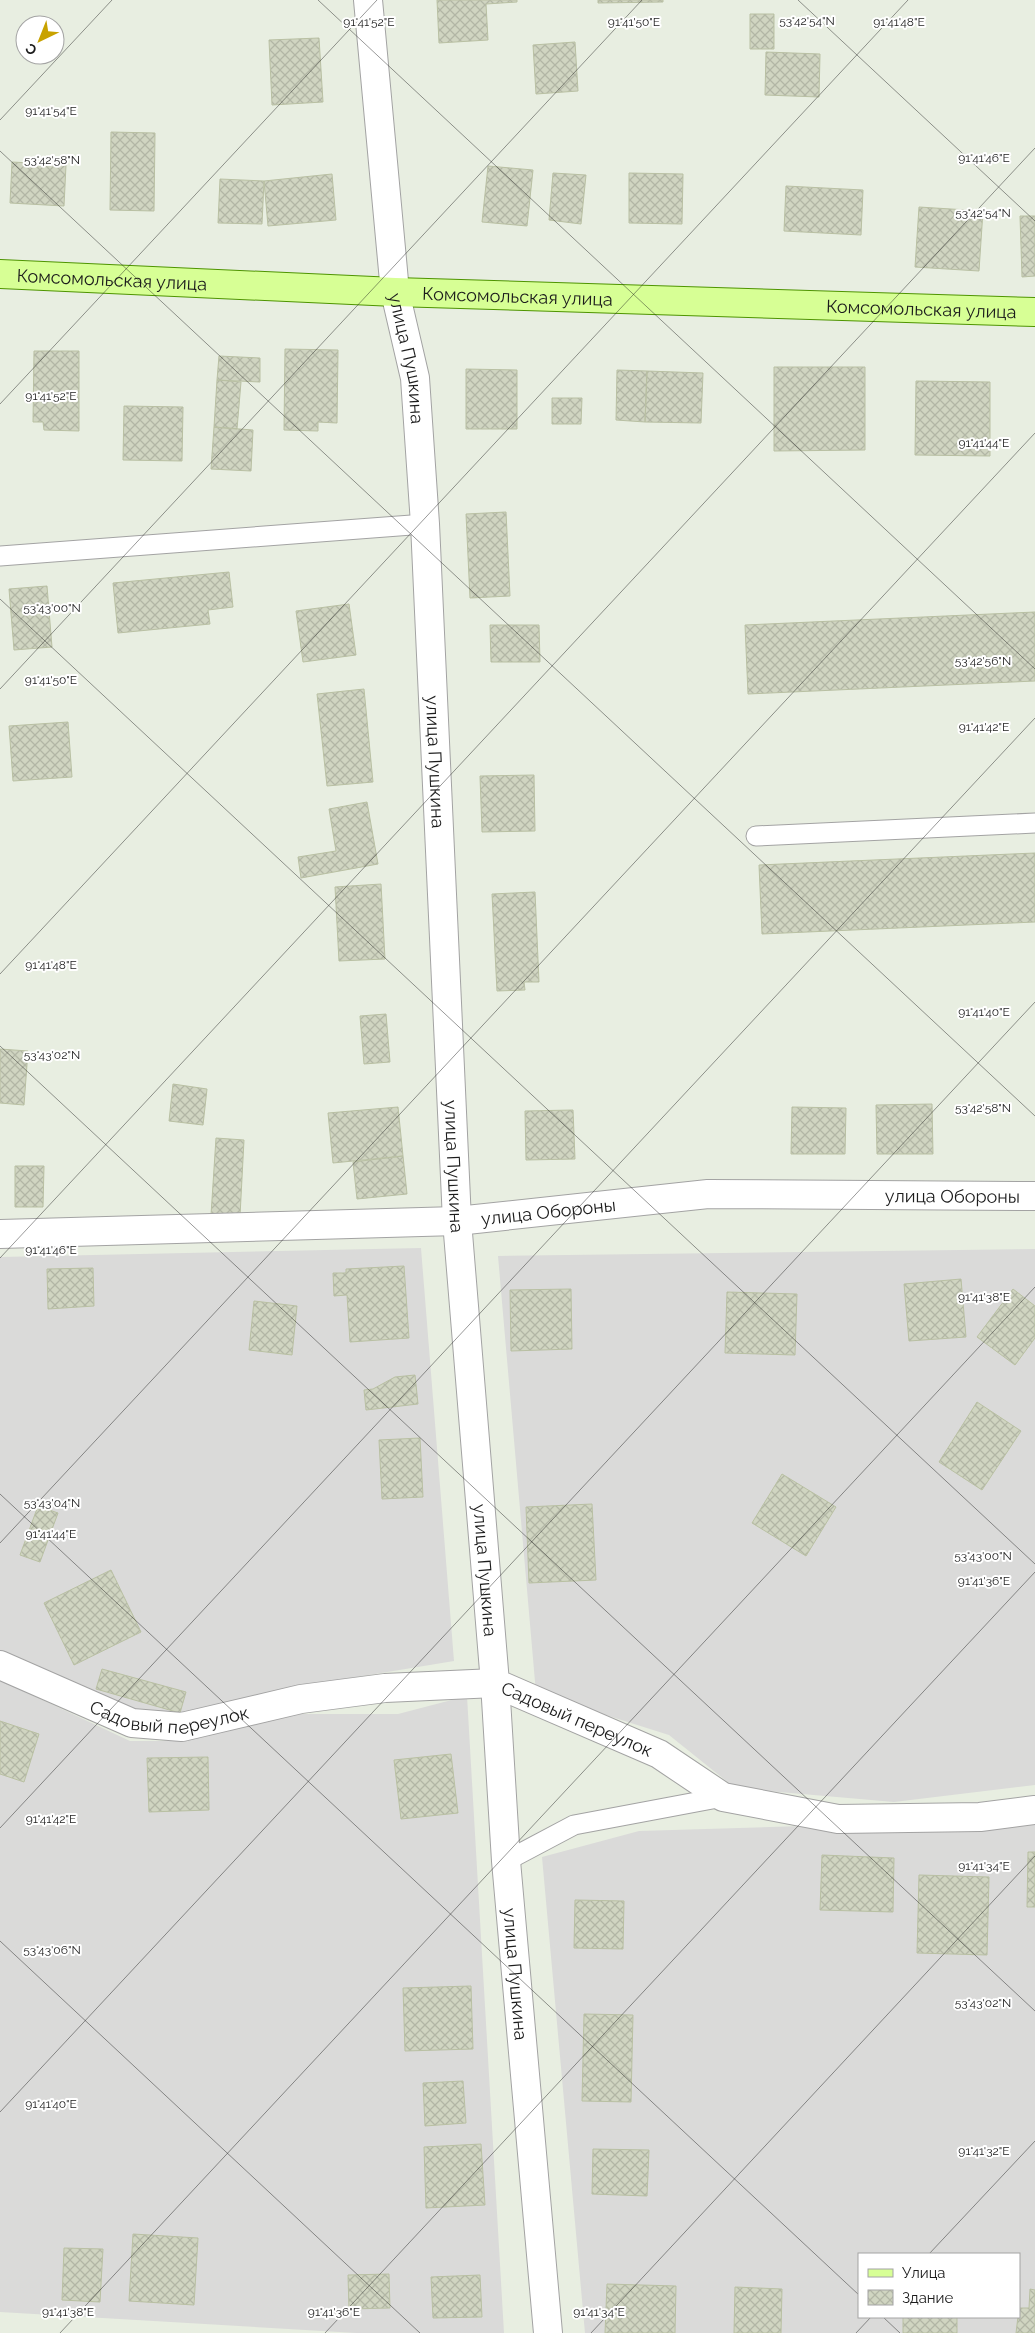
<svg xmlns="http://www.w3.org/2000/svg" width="1035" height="2333" font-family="Raleway,sans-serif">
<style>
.residential{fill:#dadad9;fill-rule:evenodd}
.building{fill:url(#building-cross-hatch);stroke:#b9c0a3}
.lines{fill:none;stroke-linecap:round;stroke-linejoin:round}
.lane-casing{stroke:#a3a3a3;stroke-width:21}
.street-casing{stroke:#a3a3a3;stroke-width:30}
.primary-casing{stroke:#4e9400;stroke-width:30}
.lane{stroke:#fff;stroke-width:19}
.street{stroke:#fff;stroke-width:28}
.primary{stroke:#d7ff95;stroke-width:28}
.ticks{fill:none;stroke:#1c1c1c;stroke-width:1;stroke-opacity:0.45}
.labels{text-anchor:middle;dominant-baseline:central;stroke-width:4;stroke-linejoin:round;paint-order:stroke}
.street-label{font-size:18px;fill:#1c1c1c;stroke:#fff}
.ticks-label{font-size:12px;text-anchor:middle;fill:#1c1c1c;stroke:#fff;stroke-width:4;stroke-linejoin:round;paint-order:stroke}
</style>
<defs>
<pattern id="building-cross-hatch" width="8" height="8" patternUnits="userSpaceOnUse" patternTransform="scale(1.25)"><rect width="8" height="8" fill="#d0d5c1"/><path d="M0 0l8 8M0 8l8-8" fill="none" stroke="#b2b6a5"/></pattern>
</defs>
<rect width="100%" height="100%" fill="#e8eee1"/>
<path class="residential" d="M 421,1248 L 454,1661 L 272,1691 L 182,1716 L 109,1709 L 0,1651 L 0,1257 Z
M 1035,1249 L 1035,1785 L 894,1802 L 735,1788 L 669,1735 L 536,1693 L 498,1256 Z
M 0,1680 L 130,1741 L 179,1741 L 299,1714 L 398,1714 L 467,1696 L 504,2333 L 356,2333 L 0,2312 Z
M 1035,1819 L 1035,2333 L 585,2333 L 542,1857 L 639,1831 ZM 859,2254 L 1019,2254 L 1019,2317 L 859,2317 Z"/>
<path class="building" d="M 437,0 L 517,0 L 517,2 L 486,4 L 488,40 L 439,43 Z
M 598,0 L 663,0 L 663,2 L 598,3 Z
M 750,14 L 774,14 L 774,49 L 750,49 Z
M 319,38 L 323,102 L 272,105 L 269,40 Z
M 575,42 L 578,91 L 536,94 L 533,45 Z
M 766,52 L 820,54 L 819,97 L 765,95 Z
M 111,132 L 155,133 L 154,211 L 110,210 Z
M 12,162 L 66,165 L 64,206 L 10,203 Z
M 488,166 L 533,170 L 527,226 L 482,222 Z
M 553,173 L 586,175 L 581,224 L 549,220 Z
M 629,173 L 683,174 L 682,224 L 629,223 Z
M 332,174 L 336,220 L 268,226 L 264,181 Z
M 220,179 L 264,181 L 262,224 L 218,223 Z
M 786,186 L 863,190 L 861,235 L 784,231 Z
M 919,207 L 983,211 L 979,271 L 915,267 Z
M 1020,216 L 1035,216 L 1035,276 L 1022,277 Z
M 285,349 L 338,350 L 337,423 L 318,422 L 318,431 L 284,430 Z
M 34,351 L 79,351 L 79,431 L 44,430 L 43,422 L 33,422 Z
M 219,356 L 260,358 L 260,382 L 217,380 Z
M 774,367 L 865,367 L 865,450 L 774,451 Z
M 466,369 L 517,370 L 517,429 L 466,429 Z
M 617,370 L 647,371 L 645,422 L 616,420 Z
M 647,371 L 703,373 L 701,423 L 645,422 Z
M 217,380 L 241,382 L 237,429 L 214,427 Z
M 916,381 L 990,382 L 990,456 L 915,455 Z
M 552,398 L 582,398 L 581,424 L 552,424 Z
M 124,406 L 183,407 L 182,461 L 123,460 Z
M 214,427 L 253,430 L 251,471 L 211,469 Z
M 506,512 L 510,596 L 470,598 L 466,514 Z
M 229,572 L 233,607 L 208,610 L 210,624 L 118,633 L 113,583 Z
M 47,586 L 52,647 L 14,650 L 9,589 Z
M 349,604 L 356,655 L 303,662 L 296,611 Z
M 1035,612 L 1035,681 L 748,694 L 745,625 Z
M 490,625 L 539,625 L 540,662 L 491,662 Z
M 364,689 L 373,782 L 327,786 L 317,694 Z
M 68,722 L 72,777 L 13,781 L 9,726 Z
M 534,775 L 535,831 L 482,832 L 480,776 Z
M 367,802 L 378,864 L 301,878 L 298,857 L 336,851 L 329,809 Z
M 1035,853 L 1035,922 L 762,934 L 759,865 Z
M 381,884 L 385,959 L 339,961 L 335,887 Z
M 535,892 L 539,982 L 524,982 L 525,990 L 497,991 L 492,894 Z
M 386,1014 L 390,1062 L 364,1064 L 360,1016 Z
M 0,1049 L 28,1051 L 24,1105 L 0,1103 Z
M 173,1084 L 207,1089 L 203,1125 L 169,1121 Z
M 932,1104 L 933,1154 L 877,1154 L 876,1105 Z
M 398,1107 L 403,1156 L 333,1163 L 328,1113 Z
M 792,1107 L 846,1108 L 845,1154 L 791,1154 Z
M 573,1110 L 575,1159 L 526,1160 L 525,1111 Z
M 216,1138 L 244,1140 L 240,1216 L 211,1215 Z
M 403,1156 L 407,1194 L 357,1199 L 353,1162 Z
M 15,1166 L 44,1166 L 43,1207 L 15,1207 Z
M 404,1266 L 409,1338 L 350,1342 L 347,1295 L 334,1296 L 333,1273 L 346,1273 L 346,1269 Z
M 93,1268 L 94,1306 L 48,1309 L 47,1269 Z
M 961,1279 L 966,1337 L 909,1341 L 904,1284 Z
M 571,1289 L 572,1349 L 511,1351 L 510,1290 Z
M 1013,1289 L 1035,1306 L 1035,1338 L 1015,1365 L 977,1337 Z
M 727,1292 L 797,1294 L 795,1355 L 725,1353 Z
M 254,1301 L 297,1306 L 292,1355 L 249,1350 Z
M 415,1375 L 418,1404 L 366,1410 L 364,1390 L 373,1389 L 395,1377 Z
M 977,1402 L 1021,1431 L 982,1490 L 939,1462 Z
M 420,1438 L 423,1497 L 382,1499 L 379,1440 Z
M 782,1474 L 836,1507 L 806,1556 L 752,1523 Z
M 592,1504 L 596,1580 L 529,1583 L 526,1507 Z
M 38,1506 L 58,1513 L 40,1562 L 20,1555 Z
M 111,1570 L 141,1632 L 74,1665 L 44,1603 Z
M 102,1669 L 186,1692 L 180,1713 L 96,1689 Z
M 0,1721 L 39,1734 L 24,1782 L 0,1774 Z
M 451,1754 L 458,1813 L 401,1819 L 394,1760 Z
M 208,1757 L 209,1810 L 149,1812 L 147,1758 Z
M 1028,1852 L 1035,1852 L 1035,1907 L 1027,1907 Z
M 822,1855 L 894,1858 L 893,1912 L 820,1910 Z
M 919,1875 L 989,1877 L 987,1955 L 917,1953 Z
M 575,1900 L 624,1901 L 623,1949 L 574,1948 Z
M 471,1986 L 473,2049 L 405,2051 L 403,1988 Z
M 584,2014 L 633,2015 L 631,2102 L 582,2101 Z
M 463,2081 L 466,2123 L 425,2126 L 423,2083 Z
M 481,2144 L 485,2205 L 426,2208 L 424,2147 Z
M 593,2149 L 649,2150 L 647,2196 L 592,2194 Z
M 133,2234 L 198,2238 L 194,2305 L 129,2301 Z
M 64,2248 L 103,2249 L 100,2302 L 62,2300 Z
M 389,2274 L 390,2308 L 349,2309 L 348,2275 Z
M 480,2275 L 482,2317 L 433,2318 L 431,2277 Z
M 607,2284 L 676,2286 L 675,2333 L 605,2333 Z
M 735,2287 L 782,2289 L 781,2333 L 734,2333 Z
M 1030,2289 L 1035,2290 L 1035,2333 L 1016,2333 L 1019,2308 L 1029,2308 Z
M 903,2317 L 957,2317 L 957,2333 L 903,2333 Z"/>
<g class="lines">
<defs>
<path id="lane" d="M 0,556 L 425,524
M 756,836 L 1035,823
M 506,1861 L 574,1825 L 723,1797"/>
<g id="street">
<path id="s1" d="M 368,0 L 395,292 L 415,378 L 425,524 L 457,1221 L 495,1683 L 506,1861 L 548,2333"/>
<path id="s2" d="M 0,1234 L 457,1221 L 708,1194 L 1035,1196"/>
<path id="s3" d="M 0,1665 L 132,1723 L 182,1727 L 301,1699 L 385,1688 L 495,1683 L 659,1754 L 723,1797 L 838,1819 L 980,1817 L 1035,1810"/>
</g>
<g id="primary">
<path id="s4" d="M 0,274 L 395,292 L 1035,312"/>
</g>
</defs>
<use href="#lane" class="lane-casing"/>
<use href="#street" class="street-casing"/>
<use href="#primary" class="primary-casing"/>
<use href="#lane" class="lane"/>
<use href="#street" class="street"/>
<use href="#primary" class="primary"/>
</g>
<path class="ticks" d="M 318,0 L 1035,669M 798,0 L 1035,221M 0,120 L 112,0M 0,151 L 1035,1116M 0,404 L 377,0M 0,599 L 1035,1564M 0,689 L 642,0M 0,974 L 908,0M 0,1046 L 1035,2011M 0,1258 L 1035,148M 0,1494 L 859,2295M 0,1543 L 1035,433M 0,1828 L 1035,718M 0,1941 L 420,2333M 0,2112 L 1035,1002M 929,2254 L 1035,2141M 883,2317 L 900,2333M 60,2333 L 1035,1287M 325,2333 L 1035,1572M 591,2333 L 1035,1856M 856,2333 L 871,2317"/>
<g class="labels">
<g class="street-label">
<text stroke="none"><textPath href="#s4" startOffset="112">Комсомольская улица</textPath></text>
<text stroke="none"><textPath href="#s4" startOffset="518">Комсомольская улица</textPath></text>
<text stroke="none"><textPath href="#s4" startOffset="922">Комсомольская улица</textPath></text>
<text stroke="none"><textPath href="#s1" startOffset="361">улица Пушкина</textPath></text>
<text stroke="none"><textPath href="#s1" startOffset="766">улица Пушкина</textPath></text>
<text stroke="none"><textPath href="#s1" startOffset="1171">улица Пушкина</textPath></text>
<text stroke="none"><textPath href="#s2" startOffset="954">улица Обороны</textPath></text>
<text stroke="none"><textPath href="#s2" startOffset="549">улица Обороны</textPath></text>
<text stroke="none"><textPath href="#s1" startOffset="1576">улица Пушкина</textPath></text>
<text stroke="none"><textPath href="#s3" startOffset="181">Садовый переулок</textPath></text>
<text stroke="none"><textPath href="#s3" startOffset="601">Садовый переулок</textPath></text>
<text stroke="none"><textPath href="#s1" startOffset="1981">улица Пушкина</textPath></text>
</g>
</g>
<g class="ticks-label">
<text x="807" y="25">53°42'54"N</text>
<text x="369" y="26">91°41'52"E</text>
<text x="634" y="26">91°41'50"E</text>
<text x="899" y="26">91°41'48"E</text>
<text x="51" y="115">91°41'54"E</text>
<text x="984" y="162">91°41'46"E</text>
<text x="52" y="164">53°42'58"N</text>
<text x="983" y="217">53°42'54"N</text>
<text x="51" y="400">91°41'52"E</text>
<text x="984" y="447">91°41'44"E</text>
<text x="52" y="612">53°43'00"N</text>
<text x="983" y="665">53°42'56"N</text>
<text x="51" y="684">91°41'50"E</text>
<text x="984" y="731">91°41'42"E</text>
<text x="51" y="969">91°41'48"E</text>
<text x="984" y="1016">91°41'40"E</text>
<text x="52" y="1059">53°43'02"N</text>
<text x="983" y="1112">53°42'58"N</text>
<text x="51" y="1254">91°41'46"E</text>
<text x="984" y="1301">91°41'38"E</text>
<text x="52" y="1507">53°43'04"N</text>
<text x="51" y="1538">91°41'44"E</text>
<text x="983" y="1560">53°43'00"N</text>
<text x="984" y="1585">91°41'36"E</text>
<text x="51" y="1823">91°41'42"E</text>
<text x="984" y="1870">91°41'34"E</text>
<text x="52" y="1954">53°43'06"N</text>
<text x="983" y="2007">53°43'02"N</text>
<text x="51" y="2108">91°41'40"E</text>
<text x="984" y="2155">91°41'32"E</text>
<text x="68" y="2316">91°41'38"E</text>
<text x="334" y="2316">91°41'36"E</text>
<text x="599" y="2316">91°41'34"E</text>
</g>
<rect x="858" y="2253" width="162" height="65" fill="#ffffff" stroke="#a4a4a4"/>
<rect x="868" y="2269" width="25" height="8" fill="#d7ff95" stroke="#a4a4a4"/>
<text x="902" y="2278" font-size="15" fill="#1c1c1c">Улица</text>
<rect x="868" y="2290" width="25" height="15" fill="url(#building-cross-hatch)" stroke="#a4a4a4"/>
<text x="902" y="2303" font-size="15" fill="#1c1c1c">Здание</text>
<g transform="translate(40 40) rotate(223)"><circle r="24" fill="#ffffff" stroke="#a4a4a4"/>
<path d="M0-4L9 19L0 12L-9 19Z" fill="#c8a200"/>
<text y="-8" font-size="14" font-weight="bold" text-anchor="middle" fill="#1c1c1c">С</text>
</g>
</svg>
